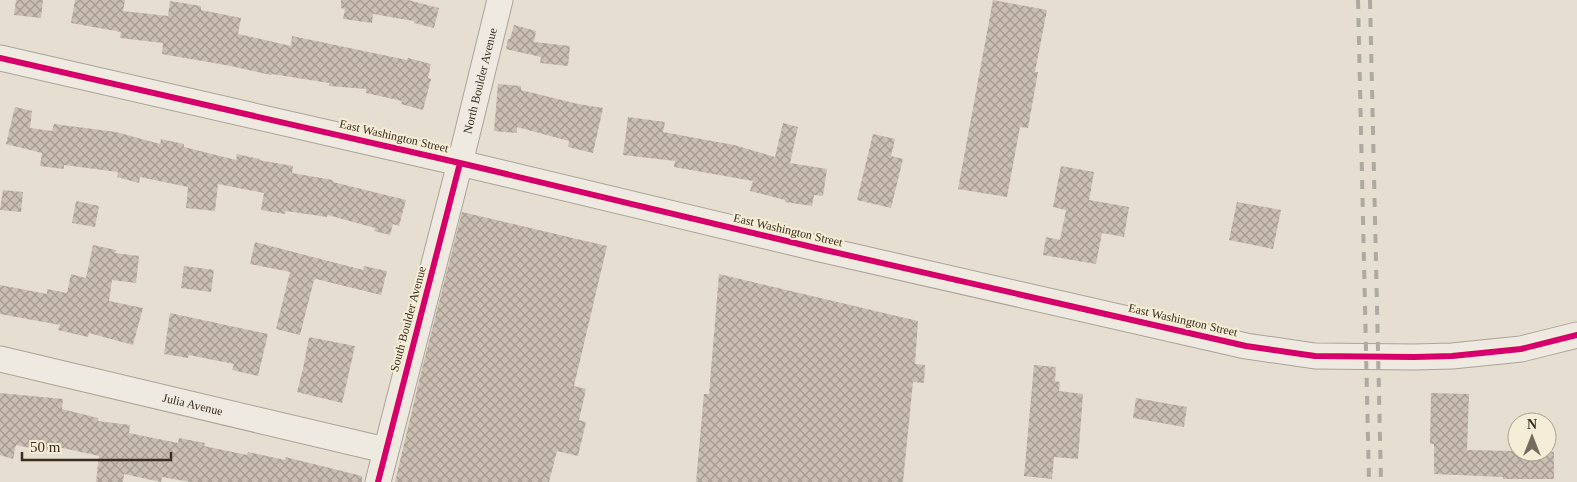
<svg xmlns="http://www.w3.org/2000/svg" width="1577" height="482" font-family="'Times New Roman',serif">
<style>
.building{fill:url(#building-cross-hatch)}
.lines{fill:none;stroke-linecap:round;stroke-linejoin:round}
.minor-casing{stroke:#aba398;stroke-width:27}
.minor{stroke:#eeeae1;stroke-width:25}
.rail{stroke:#aea9a1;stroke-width:4;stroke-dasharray:9 9;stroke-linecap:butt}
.cycleway-casing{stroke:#f6edd6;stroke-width:9}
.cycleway{stroke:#d6006c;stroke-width:6}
.labels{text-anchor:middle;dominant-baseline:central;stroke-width:4;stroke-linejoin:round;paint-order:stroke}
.street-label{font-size:12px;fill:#3b2d20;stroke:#f6edd6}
</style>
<defs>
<pattern id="building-cross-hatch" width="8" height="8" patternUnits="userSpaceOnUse" patternTransform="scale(1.25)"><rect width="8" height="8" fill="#cabdb1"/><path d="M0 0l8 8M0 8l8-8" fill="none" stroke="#a59a90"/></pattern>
</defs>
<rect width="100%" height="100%" fill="#e6ded0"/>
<path class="building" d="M 16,0 L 43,0 L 41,18 L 14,15 Z
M 75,0 L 125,0 L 123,11 L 168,16 L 170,1 L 201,6 L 201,10 L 241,18 L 238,34 L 291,46 L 292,36 L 407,60 L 408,58 L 431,64 L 428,78 L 431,79 L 423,110 L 401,104 L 402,101 L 366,93 L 366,89 L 329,86 L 329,83 L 272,74 L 271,75 L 231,66 L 162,54 L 163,43 L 120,38 L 121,32 L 71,23 Z
M 341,0 L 408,0 L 439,8 L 434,28 L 414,23 L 414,21 L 373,14 L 372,23 L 343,19 L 345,9 L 341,8 Z
M 993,0 L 1047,10 L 1035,72 L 1038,72 L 1028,128 L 1020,127 L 1007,197 L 958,189 Z
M 514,25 L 536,31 L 534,42 L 570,46 L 568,66 L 540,63 L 541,57 L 506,49 L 508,39 L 510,39 Z
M 498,84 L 521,86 L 521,90 L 578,104 L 603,108 L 593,153 L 568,147 L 569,141 L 517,127 L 517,133 L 494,131 Z
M 15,107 L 32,111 L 30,128 L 52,131 L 54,124 L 116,132 L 160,144 L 161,139 L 184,144 L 184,147 L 236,160 L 237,154 L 260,159 L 259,160 L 293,166 L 292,173 L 333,180 L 333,182 L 406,200 L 399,226 L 393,224 L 390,235 L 374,231 L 375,228 L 328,215 L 327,217 L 286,211 L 285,214 L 261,210 L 264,193 L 218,184 L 215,211 L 186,208 L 188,187 L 140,177 L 139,183 L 117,177 L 118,172 L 64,165 L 64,169 L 40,166 L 42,153 L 6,144 Z
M 628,117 L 665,122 L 663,132 L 734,145 L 775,157 L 783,123 L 798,127 L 790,163 L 827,169 L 823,196 L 814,195 L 812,206 L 785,202 L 785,200 L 750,191 L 753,181 L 674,167 L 675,161 L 623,155 Z
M 873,134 L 895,139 L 891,156 L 903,159 L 891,208 L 857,200 Z
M 1061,166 L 1094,172 L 1089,200 L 1129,207 L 1124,237 L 1102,233 L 1096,264 L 1043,255 L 1046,237 L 1060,240 L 1066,210 L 1053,207 Z
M 3,190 L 23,192 L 21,212 L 0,210 Z
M 76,201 L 99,206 L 95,227 L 72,223 Z
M 1237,202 L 1281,210 L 1273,249 L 1229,240 Z
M 462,212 L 607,246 L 574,386 L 586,389 L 579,420 L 586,422 L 578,456 L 557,451 L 549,482 L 395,482 L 420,377 Z
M 255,242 L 363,270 L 364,266 L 387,271 L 381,295 L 316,279 L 314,280 L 300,335 L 276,329 L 290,272 L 250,264 Z
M 93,245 L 116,250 L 115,253 L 139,256 L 136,283 L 112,280 L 109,301 L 143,308 L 133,345 L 89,333 L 88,337 L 58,330 L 60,325 L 0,314 L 0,285 L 47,294 L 47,289 L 67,293 L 71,274 L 86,278 Z
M 184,266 L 214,270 L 211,292 L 181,288 Z
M 719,274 L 918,321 L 915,364 L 925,365 L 924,383 L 913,382 L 903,482 L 696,482 L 704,394 L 709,394 Z
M 170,313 L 268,334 L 258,376 L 232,370 L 234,364 L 189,355 L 188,358 L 164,354 Z
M 309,337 L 355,346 L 342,403 L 297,392 L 303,369 Z
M 1034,365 L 1056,367 L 1055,381 L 1060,382 L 1059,391 L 1083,394 L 1078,459 L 1054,457 L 1052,479 L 1024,476 Z
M 0,393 L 63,399 L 62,409 L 98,418 L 98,421 L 130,425 L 129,433 L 178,443 L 179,438 L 205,443 L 204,446 L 247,455 L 248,452 L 285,460 L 285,457 L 362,476 L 362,482 L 190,482 L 162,477 L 161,482 L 124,474 L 123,482 L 96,482 L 99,456 L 58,447 L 56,453 L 16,445 L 13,459 L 0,455 Z
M 1431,393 L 1469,394 L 1467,450 L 1554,452 L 1554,479 L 1503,479 L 1503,477 L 1434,474 L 1434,444 L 1430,444 Z
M 1136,398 L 1187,407 L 1184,427 L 1133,418 Z"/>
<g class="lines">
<defs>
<g id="minor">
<path d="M 0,58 L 460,163 L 816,248 L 1246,346 L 1315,356 L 1414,357 L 1452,356 L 1521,349 L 1577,335"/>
<path id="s1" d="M 0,359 L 385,450"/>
<path id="s2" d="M 378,482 L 460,163 L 500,0"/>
</g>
</defs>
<use href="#minor" class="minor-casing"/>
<use href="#minor" class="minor"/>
<path class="rail" d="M 1358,0 L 1369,482
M 1370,0 L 1381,482"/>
<defs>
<path id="cycleway" d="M 0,58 L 460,163 L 816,248 L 1246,346 L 1315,356 L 1414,357 L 1452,356 L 1521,349 L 1577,335
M 378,482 L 460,163"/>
</defs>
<use href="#cycleway" class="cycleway-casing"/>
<use href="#cycleway" class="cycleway"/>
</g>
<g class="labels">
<g class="street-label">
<text stroke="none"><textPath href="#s2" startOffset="414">North Boulder Avenue</textPath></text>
<text transform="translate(394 136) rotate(13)">East Washington Street</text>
<text transform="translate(788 230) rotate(13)">East Washington Street</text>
<text transform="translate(408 319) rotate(-75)">South Boulder Avenue</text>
<text transform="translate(1183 320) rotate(13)">East Washington Street</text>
<text stroke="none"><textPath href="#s1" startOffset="198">Julia Avenue</textPath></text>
</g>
</g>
<g transform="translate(1532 437)"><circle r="24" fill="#f6edd6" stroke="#aba08d"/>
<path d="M0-4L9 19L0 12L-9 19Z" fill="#776b5e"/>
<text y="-8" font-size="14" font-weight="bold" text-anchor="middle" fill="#3b2d20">N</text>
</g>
<path d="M22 452v8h149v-8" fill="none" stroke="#3b2d20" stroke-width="2.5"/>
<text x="30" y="452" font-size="15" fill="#3b2d20" stroke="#f6edd6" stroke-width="4" paint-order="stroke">50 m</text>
</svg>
